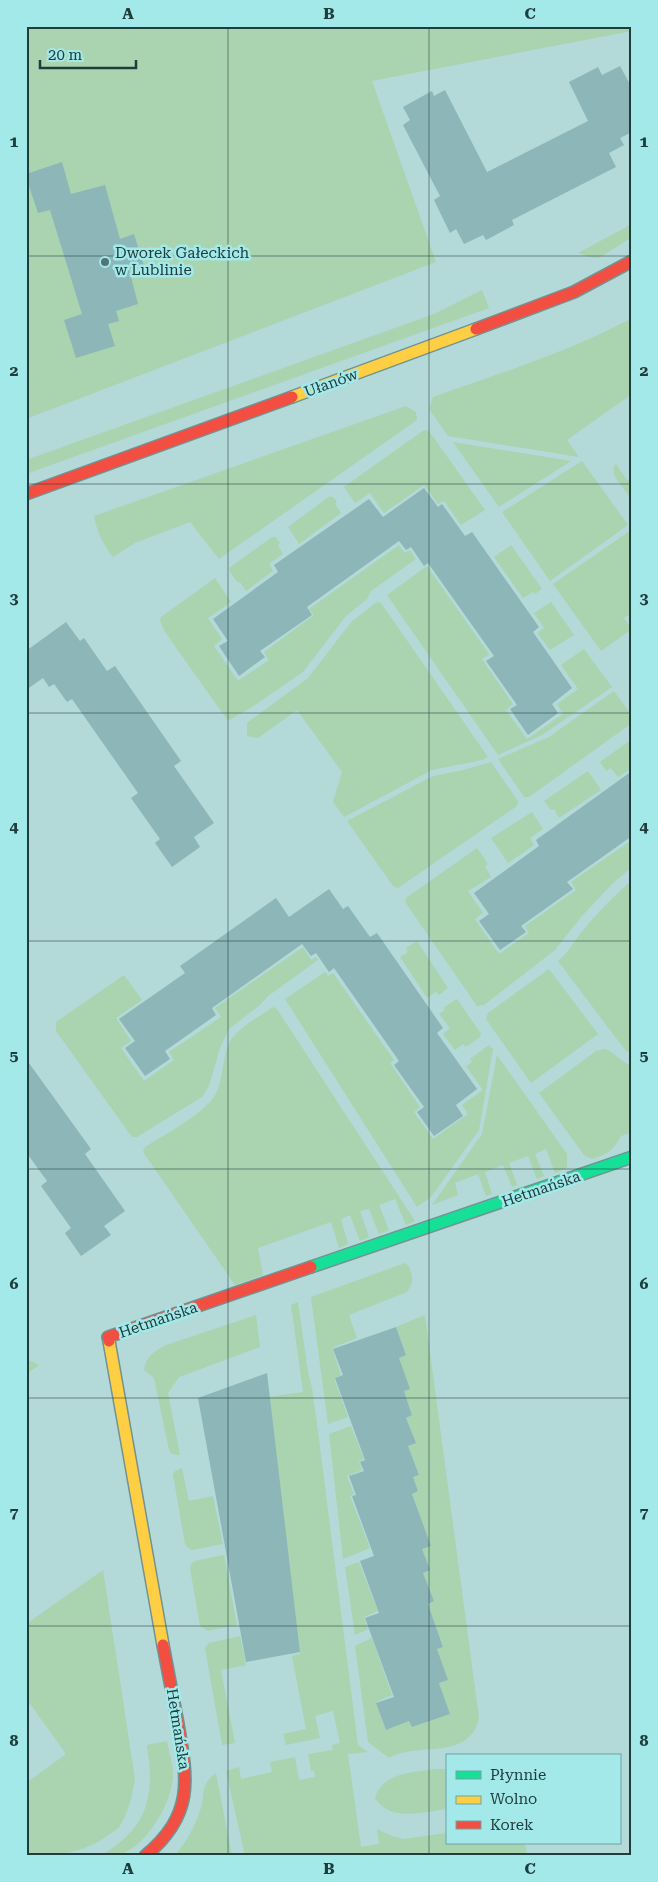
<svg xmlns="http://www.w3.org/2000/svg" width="658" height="1882" font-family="'Roboto Serif',serif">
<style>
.green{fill:#a9d4af}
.building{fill:#8cb6b7}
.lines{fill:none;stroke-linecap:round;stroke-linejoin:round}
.fast-casing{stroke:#739292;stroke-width:14}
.slow-casing{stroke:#739292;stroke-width:14}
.jam-casing{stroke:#739292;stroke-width:14}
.fast{stroke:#16e098;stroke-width:11}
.slow{stroke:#ffcf43;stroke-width:11}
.jam{stroke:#f24e42;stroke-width:11}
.grid{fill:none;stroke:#203d3e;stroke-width:1;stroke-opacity:0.55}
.poi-dot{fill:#537474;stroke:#a3e9e9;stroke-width:2}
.labels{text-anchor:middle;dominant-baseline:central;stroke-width:5;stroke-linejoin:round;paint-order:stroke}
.poi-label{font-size:15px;fill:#203d3e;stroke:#a3e9e9;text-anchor:start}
.street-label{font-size:15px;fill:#203d3e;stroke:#a3e9e9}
.neatline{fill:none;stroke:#203d3e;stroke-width:2}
.grid-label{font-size:16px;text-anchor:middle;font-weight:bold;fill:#203d3e}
</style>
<rect width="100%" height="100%" fill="#b3d9d9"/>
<path class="green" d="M 26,26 L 632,26 L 632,31 L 372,81 L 436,262 L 26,419 Z
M 632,224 L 632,237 L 599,258 L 590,257 L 578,253 Z
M 482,290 L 489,308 L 26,474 L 26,460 L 434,314 Z
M 632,318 L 632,394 L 567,440 L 579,457 L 448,436 L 429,409 L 433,397 C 500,373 569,352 632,318 Z
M 406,406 L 416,412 L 417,420 L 219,559 L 190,522 L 135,543 L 113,557 C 103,544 97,532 94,516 Z
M 424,430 L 429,431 L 485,510 L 461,525 L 444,501 L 438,504 L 424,485 L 384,513 L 370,493 L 355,503 L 344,487 Z
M 453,442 L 571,461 L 499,507 Z
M 582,461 L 628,525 L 550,581 L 502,512 Z
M 616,464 L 627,480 L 632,478 L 632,500 L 615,477 L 613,468 Z
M 330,496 L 334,498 L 337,502 L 335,504 L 341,513 L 299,544 L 288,527 Z
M 631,530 L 632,613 L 624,618 L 632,629 L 601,651 L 553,584 Z
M 272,537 L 276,537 L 280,543 L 278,545 L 283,554 L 269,564 L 273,571 L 246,591 L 240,582 L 238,583 L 230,572 L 229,568 Z
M 399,545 L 405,553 L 410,550 L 416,559 L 371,591 L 367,599 L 346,616 L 303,672 L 255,705 L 228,721 L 165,632 L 160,621 L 161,617 L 215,578 L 231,602 L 208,618 L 222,639 L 214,646 L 238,681 L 269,660 L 264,652 L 314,615 L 309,609 Z
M 511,545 L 542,589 L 535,594 L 533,592 L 523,598 L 494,557 Z
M 427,566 L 489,654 L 482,659 L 513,704 L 506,710 L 527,739 L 563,714 L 557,704 L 578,689 L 561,665 L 584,649 L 612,687 L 542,735 L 498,755 L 387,595 Z
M 377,602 L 381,603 L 488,757 L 482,760 L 432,770 L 344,817 L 333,802 L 342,772 L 297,710 L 258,738 L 247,736 L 247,723 L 308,678 L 352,621 Z
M 551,602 L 574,635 L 550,650 L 537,633 L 544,628 L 534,613 Z
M 614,691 L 632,716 L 632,723 L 529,797 L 524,797 L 498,759 L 549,737 Z
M 632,739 L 632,768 L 618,777 L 611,768 L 606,771 L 600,762 Z
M 491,762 L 518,801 L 517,806 L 398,888 L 393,886 L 347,821 L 433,776 L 459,771 Z
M 588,771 L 601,790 L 559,818 L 554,809 L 551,810 L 544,801 Z
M 532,812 L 543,829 L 530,838 L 534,845 L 508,863 L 491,838 Z
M 632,840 L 632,867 L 611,885 L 581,917 L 555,950 L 484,1005 L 477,1006 L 405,902 L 406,898 L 477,848 L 488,864 L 485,866 L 491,877 L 468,891 L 483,913 L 475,919 L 499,954 L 529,933 L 525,926 L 576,890 L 571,882 Z
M 632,880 L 632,1054 L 626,1051 L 616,1038 L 558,961 C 567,954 573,943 580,934 C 596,914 613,897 632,880 Z
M 417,941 L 448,988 L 439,995 L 436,992 L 427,998 L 400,957 L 408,952 L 406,948 Z
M 303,947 L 311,960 L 316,957 L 318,960 L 268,996 L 260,1005 L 229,1029 L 220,1048 L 209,1086 L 202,1097 L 137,1137 L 132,1137 L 56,1031 L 56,1022 L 124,975 L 142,1000 L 116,1018 L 131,1041 L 121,1048 L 144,1081 L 174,1060 L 169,1052 L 221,1017 L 215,1008 Z
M 549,969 L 598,1034 L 531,1083 L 486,1019 L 488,1013 Z
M 325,972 L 328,976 L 333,973 L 394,1060 L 390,1063 L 420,1107 L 414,1112 L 433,1139 L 468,1114 L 462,1105 L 483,1090 L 466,1066 L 472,1062 L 470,1059 L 489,1045 L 493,1049 L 479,1130 L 431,1197 L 417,1207 L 285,999 Z
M 457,999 L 481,1034 L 480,1037 L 466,1047 L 463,1044 L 455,1050 L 443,1034 L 450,1028 L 439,1014 L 445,1010 L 443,1008 Z
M 273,1007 L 277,1009 L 415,1221 L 406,1225 L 395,1199 L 379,1205 L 389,1230 L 379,1234 L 369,1209 L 360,1211 L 369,1237 L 360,1241 L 350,1215 L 341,1219 L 348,1244 L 339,1248 L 331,1222 L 258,1248 L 263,1275 L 235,1285 L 143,1152 L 145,1147 C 164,1135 200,1116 213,1098 C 226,1081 220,1054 233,1037 C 243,1025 260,1016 273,1007 Z
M 605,1049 C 615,1052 620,1062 632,1066 L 632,1132 L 621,1136 C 612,1152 609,1153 592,1159 L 584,1155 L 539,1093 L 596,1051 Z
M 497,1055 L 567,1154 L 567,1168 L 555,1173 L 546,1149 L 535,1154 L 544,1176 L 537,1179 L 528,1156 L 509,1163 L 517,1185 L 512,1187 L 503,1165 L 485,1172 L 492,1194 L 486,1196 L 478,1174 L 455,1183 L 458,1195 L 432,1205 L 482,1134 Z
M 405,1263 L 409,1266 C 413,1276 414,1283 407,1292 L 349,1315 L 357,1338 L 332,1348 L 341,1375 L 334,1378 L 348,1417 L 328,1424 L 311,1297 Z
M 298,1302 L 308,1372 L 312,1388 L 317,1424 L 358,1745 L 368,1752 L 348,1754 L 361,1847 L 379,1844 L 377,1829 L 392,1836 L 403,1839 L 447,1833 L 447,1843 L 525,1843 L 527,1856 L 245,1856 L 226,1771 L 239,1767 L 241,1779 L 272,1772 L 270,1762 L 295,1757 L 299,1780 L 315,1777 L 314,1771 L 311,1771 L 308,1754 L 333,1750 L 332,1745 L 340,1743 L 333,1711 L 315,1716 L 320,1738 L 286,1745 L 283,1734 L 306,1729 L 292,1656 L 300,1654 L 300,1652 L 269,1397 L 303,1392 L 291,1305 Z
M 256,1315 L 260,1347 L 179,1377 L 168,1393 L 180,1455 L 172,1454 L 169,1450 L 154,1378 L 144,1370 C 147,1355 154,1352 166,1345 Z
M 425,1315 L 479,1718 C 469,1762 418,1741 389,1758 L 368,1742 L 355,1646 L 372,1638 L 392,1695 L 376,1702 L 386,1730 L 409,1721 L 412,1727 L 450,1714 L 439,1683 L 448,1680 L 437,1649 L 443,1646 L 428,1604 L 434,1601 L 423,1573 L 430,1570 L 422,1549 L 431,1546 L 412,1494 L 418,1491 L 413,1477 L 419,1475 L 408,1446 L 416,1443 L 406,1418 L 412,1415 L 404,1391 L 399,1358 L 406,1355 L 396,1327 Z
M 26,1359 L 39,1365 L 26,1374 Z
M 351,1426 L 364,1459 L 359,1461 L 362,1470 L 347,1476 L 354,1494 L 350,1496 L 370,1548 L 343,1559 L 329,1434 Z
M 182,1468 L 189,1501 L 213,1496 L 223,1544 L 192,1550 L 188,1548 L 185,1544 L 173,1475 L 175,1471 Z
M 224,1555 L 237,1625 L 208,1631 L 200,1626 L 190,1568 L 191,1564 L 195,1561 Z
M 359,1562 L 378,1611 L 364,1617 L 368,1629 L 355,1635 L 345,1567 Z
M 103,1570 L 135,1779 C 132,1796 129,1812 119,1827 C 117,1830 111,1833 107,1836 C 84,1853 55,1856 26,1856 L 26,1783 L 66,1754 L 26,1698 L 26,1624 Z
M 240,1636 L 246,1665 L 221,1670 L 235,1743 L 222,1745 L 205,1648 L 209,1643 Z
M 167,1741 C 169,1752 173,1764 173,1775 C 172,1804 145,1850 115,1856 C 110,1857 104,1856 100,1856 C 148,1828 155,1798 147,1745 Z
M 435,1769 L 447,1769 L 447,1809 C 424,1812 389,1822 375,1798 C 383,1772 412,1773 435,1769 Z
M 216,1773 L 232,1856 L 174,1856 C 186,1843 194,1828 200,1811 C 206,1793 199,1786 216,1773 Z"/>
<path class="building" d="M 620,66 L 632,88 L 632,132 L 620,138 L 624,145 L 609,153 L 616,167 L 512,220 L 514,225 L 486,240 L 483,235 L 464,244 L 456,229 L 450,233 L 434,200 L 440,196 L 403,125 L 410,120 L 403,107 L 432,91 L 434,96 L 445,90 L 487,172 L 588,121 L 569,82 L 598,67 L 602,75 Z
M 62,162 L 71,194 L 105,185 L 120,239 L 134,234 L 144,266 L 129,269 L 138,304 L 116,311 L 119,321 L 108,324 L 115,346 L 76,358 L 64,320 L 82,314 L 50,210 L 38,213 L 26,177 L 26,174 Z
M 424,488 L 438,507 L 442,504 L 465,536 L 472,532 L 539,627 L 533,632 L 572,688 L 552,704 L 558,713 L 528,735 L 510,709 L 517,705 L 486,661 L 494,656 L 428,563 L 424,566 L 411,547 L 406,550 L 399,541 L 307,607 L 312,615 L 260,651 L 265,657 L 239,676 L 219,646 L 228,641 L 213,619 L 278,572 L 274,565 L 369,499 L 383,517 Z
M 66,622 L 80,641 L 84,638 L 107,671 L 115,666 L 181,761 L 174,766 L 214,823 L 194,837 L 200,847 L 172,867 L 155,843 L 160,839 L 131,798 L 138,793 L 72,699 L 67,702 L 54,684 L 49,687 L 43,678 L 26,690 L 26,651 Z
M 632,771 L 632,836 L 567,882 L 573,889 L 521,926 L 526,932 L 500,950 L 479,921 L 489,914 L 474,893 L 539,846 L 536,840 Z
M 329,889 L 343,909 L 348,906 L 370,937 L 377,933 L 443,1028 L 437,1033 L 477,1089 L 456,1105 L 463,1116 L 434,1136 L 417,1112 L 424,1107 L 394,1065 L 399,1061 L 334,968 L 329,972 L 316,953 L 311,956 L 302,944 L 212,1008 L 216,1015 L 165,1051 L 170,1059 L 145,1076 L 125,1048 L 135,1041 L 119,1019 L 185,973 L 180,966 L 276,898 L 289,917 Z
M 26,1059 L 91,1149 L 85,1154 L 125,1211 L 104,1226 L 111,1235 L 81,1256 L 65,1233 L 71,1228 L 41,1186 L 47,1181 L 26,1152 Z
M 396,1327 L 406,1355 L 399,1358 L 410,1389 L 404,1391 L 412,1415 L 406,1418 L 416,1443 L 408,1446 L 419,1475 L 413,1477 L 418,1491 L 412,1494 L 431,1546 L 422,1549 L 430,1570 L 423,1573 L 434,1601 L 428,1604 L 443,1647 L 437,1649 L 448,1680 L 439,1683 L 450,1714 L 412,1727 L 409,1721 L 386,1730 L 376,1703 L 394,1697 L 365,1618 L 379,1613 L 360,1561 L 374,1556 L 352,1496 L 356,1495 L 349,1476 L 364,1471 L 360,1462 L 365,1460 L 335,1378 L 343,1375 L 333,1349 Z
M 267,1373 L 300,1652 L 246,1662 L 198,1398 Z"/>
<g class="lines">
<defs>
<path id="fast" d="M 311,1267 L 632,1157"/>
<path id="slow" d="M 292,397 L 476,329
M 109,1341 L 163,1645"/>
<path id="jam" d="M 476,329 L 574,292 L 632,261
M 26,494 L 292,397
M 109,1341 L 108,1337 L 311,1267
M 145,1856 C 194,1815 188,1781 178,1724 C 173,1698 168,1671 163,1645"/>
</defs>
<use href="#fast" class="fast-casing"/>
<use href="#slow" class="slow-casing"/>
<use href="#jam" class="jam-casing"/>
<use href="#fast" class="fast"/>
<use href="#slow" class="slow"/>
<use href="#jam" class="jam"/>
</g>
<path class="grid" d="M 228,26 L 228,1856M 429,26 L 429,1856M 26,256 L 632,256M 26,484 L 632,484M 26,713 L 632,713M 26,941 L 632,941M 26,1169 L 632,1169M 26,1398 L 632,1398M 26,1626 L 632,1626"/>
<circle class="poi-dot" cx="105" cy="262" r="5"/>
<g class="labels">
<g class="poi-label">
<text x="115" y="253">Dworek Gałeckich<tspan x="115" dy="17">w Lublinie</tspan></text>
</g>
<g class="street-label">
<text transform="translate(331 383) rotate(-20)">Ułanów</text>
<text transform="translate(541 1189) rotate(-19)">Hetmańska</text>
<text transform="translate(158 1320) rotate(-19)">Hetmańska</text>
<text transform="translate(178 1729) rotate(81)">Hetmańska</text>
</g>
</g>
<rect width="658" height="1882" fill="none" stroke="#a3e9e9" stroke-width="55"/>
<rect x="446" y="1754" width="175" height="90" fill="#a3e9e9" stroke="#6fa4a5"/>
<rect x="456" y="1771" width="25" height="8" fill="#16e098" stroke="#6fa4a5"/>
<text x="490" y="1780" font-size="15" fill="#203d3e">Płynnie</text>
<rect x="456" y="1796" width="25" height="8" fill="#ffcf43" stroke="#6fa4a5"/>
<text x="490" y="1804" font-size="15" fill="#203d3e">Wolno</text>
<rect x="456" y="1821" width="25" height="8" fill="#f24e42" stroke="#6fa4a5"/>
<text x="490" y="1830" font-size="15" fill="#203d3e">Korek</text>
<path d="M40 60v8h96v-8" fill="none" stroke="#203d3e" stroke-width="2.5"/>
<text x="48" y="60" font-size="15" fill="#203d3e" stroke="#a3e9e9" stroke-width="4" paint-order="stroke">20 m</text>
<rect x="28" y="28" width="602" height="1826" class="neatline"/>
<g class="grid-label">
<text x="128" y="19">A</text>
<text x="329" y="19">B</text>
<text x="530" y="19">C</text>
<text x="14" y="147">1</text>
<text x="644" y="147">1</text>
<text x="14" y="376">2</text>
<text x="644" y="376">2</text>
<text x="14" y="604">3</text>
<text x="644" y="604">3</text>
<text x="14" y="832">4</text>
<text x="644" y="832">4</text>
<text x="14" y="1061">5</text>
<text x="644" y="1061">5</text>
<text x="14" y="1289">6</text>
<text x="644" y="1289">6</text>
<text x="14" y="1518">7</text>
<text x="644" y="1518">7</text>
<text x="14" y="1746">8</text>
<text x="644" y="1746">8</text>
<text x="128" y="1874">A</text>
<text x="329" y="1874">B</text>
<text x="530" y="1874">C</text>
</g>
</svg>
